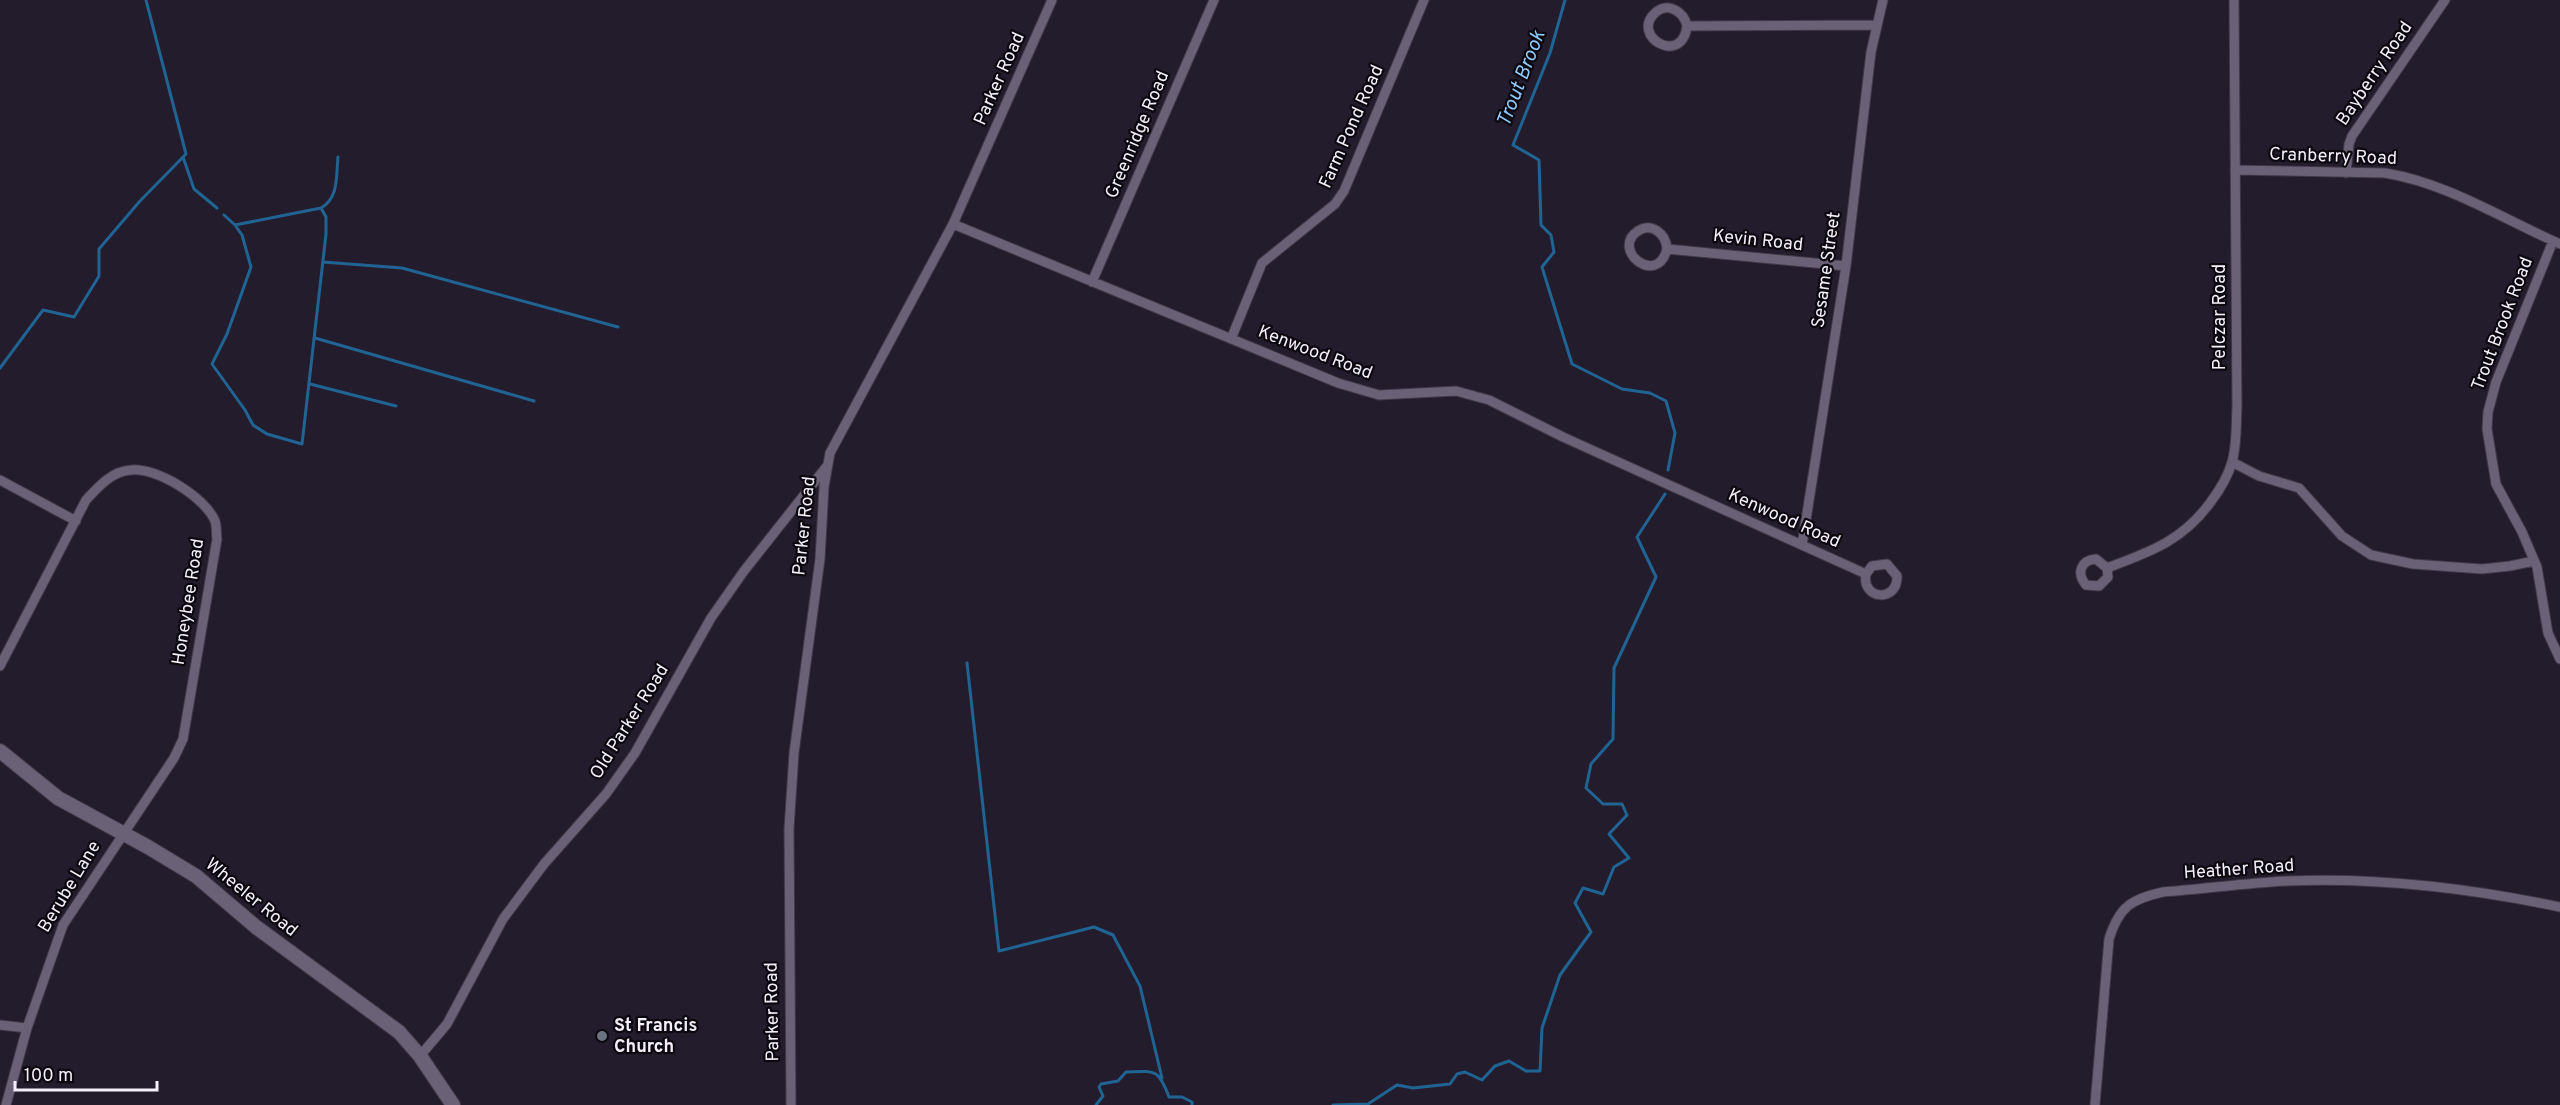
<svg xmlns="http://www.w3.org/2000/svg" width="2560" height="1105" font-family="Overpass,sans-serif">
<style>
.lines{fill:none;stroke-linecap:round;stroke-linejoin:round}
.stream{stroke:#206493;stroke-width:3}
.street-casing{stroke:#403947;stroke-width:11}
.secondary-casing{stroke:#403947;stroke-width:16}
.street{stroke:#6a6176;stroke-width:9}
.secondary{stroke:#6a6176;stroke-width:14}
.worship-dot{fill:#6b7280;stroke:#0b080f;stroke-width:2}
.labels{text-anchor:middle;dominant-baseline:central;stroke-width:4.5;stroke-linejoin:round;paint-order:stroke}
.street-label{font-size:18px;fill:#f3eefa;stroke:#0b080f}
.poi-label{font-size:18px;font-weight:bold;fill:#f3eefa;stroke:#0b080f;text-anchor:start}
.water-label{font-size:20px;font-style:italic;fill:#8ecafc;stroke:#0b080f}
</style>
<rect width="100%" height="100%" fill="#231c2d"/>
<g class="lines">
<path class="stream" d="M 1565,0 L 1550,53 L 1513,145 L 1539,160 L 1541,225 L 1551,235 L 1554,252 L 1542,267 L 1572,364 L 1622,389 L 1650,393 L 1666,401 L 1675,433 L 1668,470
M 183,157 L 194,189 L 217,208
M 224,215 L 235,225 L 321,208 C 339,198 336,176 338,157
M 235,225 L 242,235 L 251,267 L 227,334 L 212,364 L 245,410 L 253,425 L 267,434 L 302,444 L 326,234 L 326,217 L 321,208
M 323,262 L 402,268 L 618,327
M 315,338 L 534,401
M 0,368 L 43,310 L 74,317 L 99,276 L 99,249 L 140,201 L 186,154 L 146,0
M 310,384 L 396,406
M 967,663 L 999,951 L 1094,927 L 1113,935 L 1140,986 L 1162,1078
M 1096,1105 L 1103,1096 L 1099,1087 L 1101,1084 L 1118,1081 L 1126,1072 C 1155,1071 1158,1068 1169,1097 L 1182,1097 L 1192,1102 L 1192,1105
M 1333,1105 L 1368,1104 L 1397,1085 L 1413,1088 L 1450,1084 L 1457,1074 L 1465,1072 L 1482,1080 L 1495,1066 L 1509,1061 L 1526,1071 L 1540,1071 L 1542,1028 L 1560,975 L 1591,932 L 1575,903 L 1583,888 L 1603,894 L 1614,867 L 1629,858 L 1609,834 L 1627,815 L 1622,804 L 1603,804 L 1586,788 L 1591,764 L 1613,739 L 1614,668 L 1656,577 L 1637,537 L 1665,494"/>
<defs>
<path id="street" d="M 1687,26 C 1682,67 1630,36 1655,13 C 1668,1 1684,12 1687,26 L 1876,25
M 2235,170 L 2385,173 C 2447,183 2503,219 2560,244
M 2346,173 L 2349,144 L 2352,136 L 2445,0
M 953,224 L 1338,383 L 1379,395 L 1456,391 L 1489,400 L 1563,437 L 1866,574 C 1861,600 1898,603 1897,576 L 1887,564 L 1872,566 L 1866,574
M 2553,241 L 2496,382 L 2488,412 L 2487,429 L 2496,484 L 2522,532 L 2537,567 L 2548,633 L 2560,659
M 1667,249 C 1666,234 1652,222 1638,231 C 1610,249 1657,288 1667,249 L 1846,266
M 1092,282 L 1214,0
M 1231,339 L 1262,263 L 1335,204 L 1344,191 L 1424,0
M 2232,462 L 2259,476 L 2299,488 L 2342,536 L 2371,555 L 2413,564 L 2482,569 L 2510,566 L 2534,561
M 0,480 L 76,521
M 1802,545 L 1846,266 L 1871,52 L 1883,0
M 2107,568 L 2096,559 C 2081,560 2076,573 2086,585 L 2099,586 L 2108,577 L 2107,568 C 2150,552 2182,541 2210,503 C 2219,491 2228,477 2232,462 C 2237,445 2236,425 2237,407 L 2234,0
M 0,666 L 86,500 C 98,487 112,471 131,470 C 156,467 205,497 215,521 C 217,526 216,534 217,539 L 183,739 L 174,758 L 63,925 L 27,1028 L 6,1105
M 0,1025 L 27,1028
M 420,1056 L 447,1024 L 503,919 L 544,864 L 606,794 L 635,753 L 711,618 L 744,571 L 827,466
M 791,1105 L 789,829 L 794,753 L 820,559 L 824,487 L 830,453 L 953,224 L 1052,0
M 2095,1105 L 2109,939 C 2119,907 2131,899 2163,892 C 2204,889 2246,883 2287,881 C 2380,877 2469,888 2560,907"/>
<path id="secondary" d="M 0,751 L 58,798 L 148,847 L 196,876 L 256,927 L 399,1032 L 420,1056 L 453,1105"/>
</defs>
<use href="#street" class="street-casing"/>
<use href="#secondary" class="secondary-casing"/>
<use href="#street" class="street"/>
<use href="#secondary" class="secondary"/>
</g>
<circle class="worship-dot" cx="602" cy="1036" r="6"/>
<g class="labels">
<g class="street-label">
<text transform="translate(2375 74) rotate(-56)">Bayberry Road</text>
<text transform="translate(1000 79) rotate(-66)">Parker Road</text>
<text transform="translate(1352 127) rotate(-66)">Farm Pond Road</text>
<text transform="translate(1138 135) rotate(-67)">Greenridge Road</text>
<text transform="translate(2333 157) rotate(2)">Cranberry Road</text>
<text transform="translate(1758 241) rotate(6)">Kevin Road</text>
<text transform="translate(1827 270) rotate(-82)">Sesame Street</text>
<text transform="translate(2220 317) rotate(-90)">Pelczar Road</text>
<text transform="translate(2503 324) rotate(-69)">Trout Brook Road</text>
<text transform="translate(1315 353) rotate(21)">Kenwood Road</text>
<text transform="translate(1784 519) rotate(24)">Kenwood Road</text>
<text transform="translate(805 526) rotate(-84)">Parker Road</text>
<text transform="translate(189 602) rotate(-81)">Honeybee Road</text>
<text transform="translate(630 722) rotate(-58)">Old Parker Road</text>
<text transform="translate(2239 870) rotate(-4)">Heather Road</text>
<text transform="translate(70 887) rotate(-59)">Berube Lane</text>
<text transform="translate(251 898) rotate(39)">Wheeler Road</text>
<text transform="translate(773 1012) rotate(-91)">Parker Road</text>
</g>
<g class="poi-label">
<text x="614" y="1026">St Francis<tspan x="614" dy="21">Church</tspan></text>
</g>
<g class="water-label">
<text transform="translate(1522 79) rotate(-69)">Trout Brook</text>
</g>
</g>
<path d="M15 1081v9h142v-9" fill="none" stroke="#f3eefa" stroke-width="3"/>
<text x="24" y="1081" font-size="18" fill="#f3eefa" stroke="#0b080f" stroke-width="4.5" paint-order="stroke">100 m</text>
</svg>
